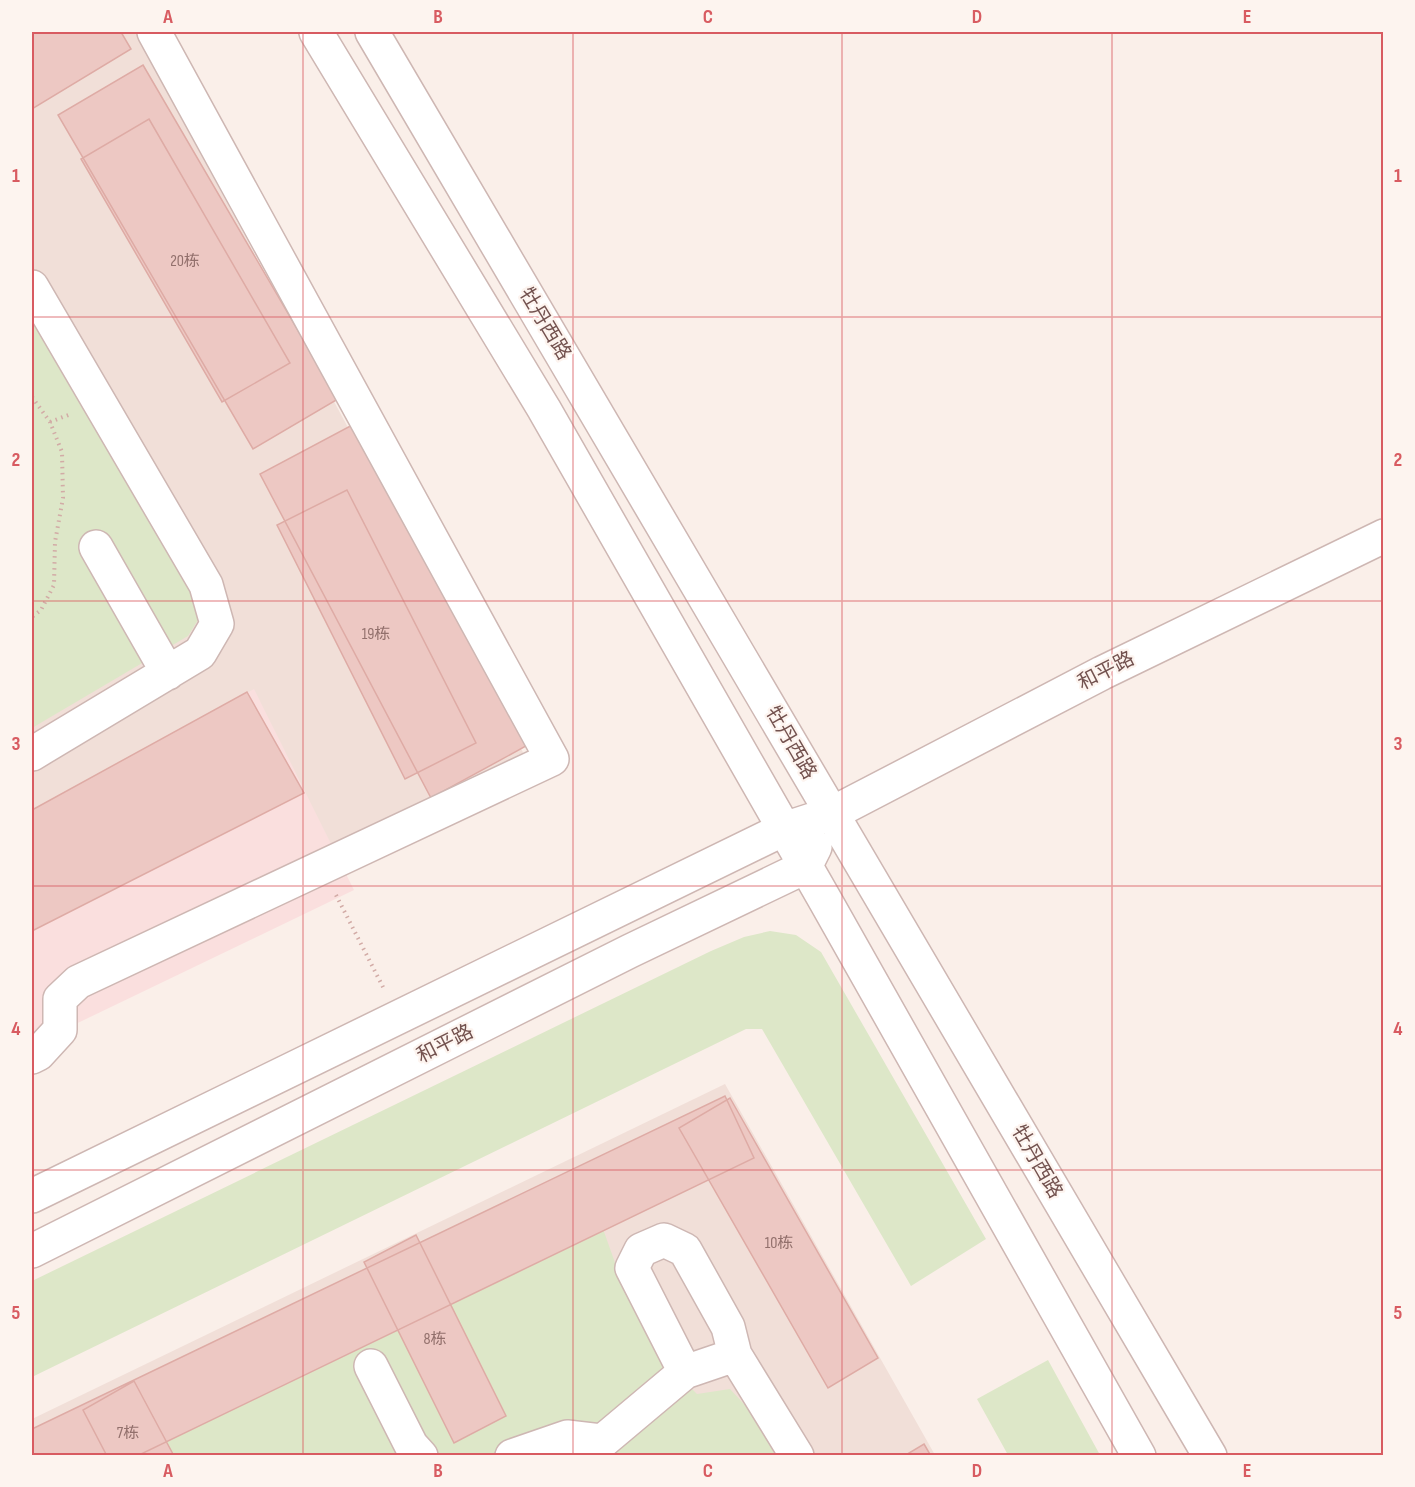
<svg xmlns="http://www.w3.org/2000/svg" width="1415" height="1487" font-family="'Sofia Sans Condensed','Noto Sans SC',sans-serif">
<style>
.residential{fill:#f1dfd8}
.commercial{fill:#fadfde}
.green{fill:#dde7c8}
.building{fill:#edc8c3;stroke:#deaba5;stroke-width:1.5}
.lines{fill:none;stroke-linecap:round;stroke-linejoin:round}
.minor-casing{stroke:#ceb7b3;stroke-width:36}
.path{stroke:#d2aba6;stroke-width:4;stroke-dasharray:1.5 4.5;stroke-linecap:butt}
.minor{stroke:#fff;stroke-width:33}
.grid{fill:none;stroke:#d85b61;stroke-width:1.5;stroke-opacity:0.55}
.labels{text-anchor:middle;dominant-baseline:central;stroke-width:4.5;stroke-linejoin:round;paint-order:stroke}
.number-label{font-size:16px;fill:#92706c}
.street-label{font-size:20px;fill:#73524f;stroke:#fdf4ef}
.neatline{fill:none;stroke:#d85b61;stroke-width:2}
.grid-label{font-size:20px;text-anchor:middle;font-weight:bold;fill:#d85b61}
</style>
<rect width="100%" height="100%" fill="#faefe9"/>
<path class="residential" d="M 32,32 L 135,32 L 526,758 L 32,1004 Z
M 725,1084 L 935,1455 L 32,1456 L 32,1419 Z"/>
<path class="commercial" d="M 254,689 L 354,890 L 32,1045 L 32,812 Z"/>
<path class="green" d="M 32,305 L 202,600 L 198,620 L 188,636 L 32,728 Z
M 770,931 L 796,935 L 821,952 L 986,1239 L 911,1286 L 762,1029 L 746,1029 L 32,1377 L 32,1281 L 711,951 L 744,937 Z
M 597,1212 L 619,1274 L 662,1359 L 697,1394 L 730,1389 L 755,1416 L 775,1455 L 84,1456 Z
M 1048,1360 L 1100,1455 L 1008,1455 L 977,1399 Z"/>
<path class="building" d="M 32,32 L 121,32 L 131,49 L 32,109 Z
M 143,65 L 338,399 L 253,449 L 58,115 Z
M 149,119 L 290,363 L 222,402 L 81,159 Z
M 356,423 L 526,746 L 431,798 L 260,474 Z
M 347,490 L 476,743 L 405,779 L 277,525 Z
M 247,692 L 304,793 L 32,931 L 32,810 Z
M 725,1096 L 754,1158 L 137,1456 L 32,1456 L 32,1429 Z
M 730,1098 L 878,1358 L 828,1388 L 679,1128 Z
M 416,1235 L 506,1416 L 454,1443 L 364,1262 Z
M 134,1381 L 174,1456 L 107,1456 L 83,1410 Z
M 924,1444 L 931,1456 L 904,1456 Z"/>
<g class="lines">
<defs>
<path id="minor" d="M 316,32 L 544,409 L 825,900 L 1139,1456
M 372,32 L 1210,1456
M 32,287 L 206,585 L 217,624 L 200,653 L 32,754
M 96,547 L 168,673
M 32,1057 L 38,1054 L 60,1030 L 60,999 L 78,982 L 552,759 L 154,32
M 32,1196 L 784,829 L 833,813 L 1102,673 L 1384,536
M 32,1251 L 630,951 L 805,867 L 815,847
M 371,1366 L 411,1445 L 421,1456
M 685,1372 L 632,1268 L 641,1250 L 664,1240 L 685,1250 L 728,1327 L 735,1355 L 797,1456
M 512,1456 L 567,1437 L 601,1441
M 585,1456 L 685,1372 L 735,1355"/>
</defs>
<use href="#minor" class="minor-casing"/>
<path class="path" d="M 32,397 L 50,422 L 62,452 L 63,498 L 55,542 L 54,585 L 41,610 L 32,617
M 50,422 L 71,414
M 336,895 L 384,989"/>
<use href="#minor" class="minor"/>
</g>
<path class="grid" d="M 303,32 L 303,1456M 573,32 L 573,1456M 842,32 L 842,1456M 1112,32 L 1112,1456M 32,317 L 1384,317M 32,601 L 1384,601M 32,886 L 1384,886M 32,1170 L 1384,1170"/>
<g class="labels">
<g class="number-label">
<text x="185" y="261">20栋</text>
<text x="376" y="634">19栋</text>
<text x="779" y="1243">10栋</text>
<text x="435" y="1339">8栋</text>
<text x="128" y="1433">7栋</text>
</g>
<g class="street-label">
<text transform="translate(545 324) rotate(59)">牡丹西路</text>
<text transform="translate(1106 671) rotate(-27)">和平路</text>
<text transform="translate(791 743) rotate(60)">牡丹西路</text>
<text transform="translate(445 1044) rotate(-27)">和平路</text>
<text transform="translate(1037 1162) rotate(60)">牡丹西路</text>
</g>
</g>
<rect width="1415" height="1487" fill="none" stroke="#fdf4ef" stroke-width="66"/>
<rect x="33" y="33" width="1349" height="1421" class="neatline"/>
<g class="grid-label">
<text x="168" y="23">A</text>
<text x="438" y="23">B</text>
<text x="708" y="23">C</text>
<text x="977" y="23">D</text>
<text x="1247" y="23">E</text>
<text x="16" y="182">1</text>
<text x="1398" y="182">1</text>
<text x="16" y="466">2</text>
<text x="1398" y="466">2</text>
<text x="16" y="750">3</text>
<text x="1398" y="750">3</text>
<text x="16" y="1035">4</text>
<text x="1398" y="1035">4</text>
<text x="16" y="1319">5</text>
<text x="1398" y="1319">5</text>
<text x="168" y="1477">A</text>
<text x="438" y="1477">B</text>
<text x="708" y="1477">C</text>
<text x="977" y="1477">D</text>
<text x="1247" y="1477">E</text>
</g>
</svg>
